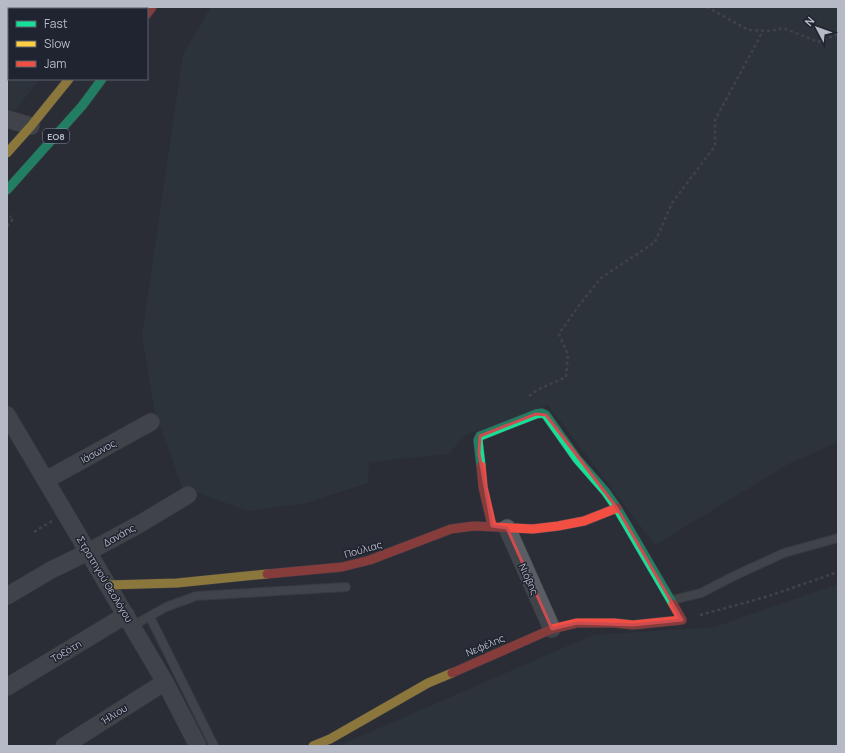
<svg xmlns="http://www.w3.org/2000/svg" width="845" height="753" font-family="Manrope,sans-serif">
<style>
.green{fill:#2d3a3f}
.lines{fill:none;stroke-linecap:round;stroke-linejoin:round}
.lane-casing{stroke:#484950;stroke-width:10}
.street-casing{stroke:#484950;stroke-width:18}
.fast-casing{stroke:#484950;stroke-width:10}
.slow-casing{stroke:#484950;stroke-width:10}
.jam-casing{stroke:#484950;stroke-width:10}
.path{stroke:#5a5c62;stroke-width:2.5;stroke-dasharray:3 3;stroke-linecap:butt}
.lane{stroke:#5b5d64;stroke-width:8}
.street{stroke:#5b5d64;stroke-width:17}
.fast{stroke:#16e098;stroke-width:9}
.slow{stroke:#ffcf43;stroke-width:9}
.jam{stroke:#f24e42;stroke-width:9}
.marked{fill:none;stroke:#ce4c50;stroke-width:3;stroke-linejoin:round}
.labels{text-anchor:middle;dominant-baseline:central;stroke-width:3;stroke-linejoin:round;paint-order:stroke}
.shield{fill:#1f2430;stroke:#898d99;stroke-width:1}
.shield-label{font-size:9px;font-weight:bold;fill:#b6bac6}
.street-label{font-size:10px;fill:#b6bac6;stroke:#1f2430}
</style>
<rect width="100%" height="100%" fill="#2c2e37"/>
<path class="green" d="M 7,7 L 97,7 L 95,9 L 9,9 L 9,79 L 40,79 L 7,120 Z
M 211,7 L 838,7 L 838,442 L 790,463 L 655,545 L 548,405 L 466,435 L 448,454 L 369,462 L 368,483 L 306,503 L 248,511 L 182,487 L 154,408 L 142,336 L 183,54 Z
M 838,584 L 838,746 L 338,746 L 593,635 L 715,627 Z"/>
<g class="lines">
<defs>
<path id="lane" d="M 672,600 L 701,593 L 736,575 L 784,553 L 838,538
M 150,617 L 214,746
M 132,626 L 166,607 L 196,596 L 346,587"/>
<path id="street" d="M 7,119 L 31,126
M 7,415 L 165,682 L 198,746
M 46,480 L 151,422
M 507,528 L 552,629
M 7,596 L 51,570 L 88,552 L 138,525 L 188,495
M 7,687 L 126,615
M 64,746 L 165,682"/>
<path id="fast" d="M 121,9 L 123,7
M 7,190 L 82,106 L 102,79
M 481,466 L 478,440 L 480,436 L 536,414 L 542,413 L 546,415 L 577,459 L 605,491 L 617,508 L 673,604"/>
<path id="slow" d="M 7,153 L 31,126 L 69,79
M 108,585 L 177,583 L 267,574
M 313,746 L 330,739 L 428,683 L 452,673"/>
<path id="jam" d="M 83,9 L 84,7
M 147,14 L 152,7
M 481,466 L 483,487 L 492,526
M 267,574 L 342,567 L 370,560 L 451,529 L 474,526 L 533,529 L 558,526 L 584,521 L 617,508
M 452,673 L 552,629 L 577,623 L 614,623 L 633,625 L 682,620 L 673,604"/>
</defs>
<use href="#lane" class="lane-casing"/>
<use href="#street" class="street-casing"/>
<use href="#fast" class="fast-casing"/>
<use href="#slow" class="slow-casing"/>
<use href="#jam" class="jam-casing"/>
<path class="path" d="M 707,7 L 748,30 L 770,31 L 783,28 L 818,42 L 838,34
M 7,226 L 13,219 L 10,216
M 529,396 L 537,390 L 566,377 L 568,355 L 559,334 L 577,308 L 601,278 L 655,242 L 672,203 L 715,146 L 715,120 L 763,31
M 34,532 L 52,521
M 700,615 L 769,596 L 838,572"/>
<use href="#lane" class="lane"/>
<use href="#street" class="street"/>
<use href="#fast" class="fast"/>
<use href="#slow" class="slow"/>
<use href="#jam" class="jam"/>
</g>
<path d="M0 0H845V753H0ZM 536,414 L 546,415 L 617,508 L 682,620 L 633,625 L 577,623 L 552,629 L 507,528 L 492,526 L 479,453 L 480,436 Z" fill="#2c2e37" fill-opacity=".55" fill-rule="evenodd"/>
<path class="marked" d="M 536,414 L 546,415 L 617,508 L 682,620 L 633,625 L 577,623 L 552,629 L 507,528 L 492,526 L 479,453 L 480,436 Z"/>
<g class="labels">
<rect class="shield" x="43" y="129" width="26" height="14" rx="3"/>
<g class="shield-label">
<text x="56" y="136">ΕΟ8</text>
</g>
<g class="street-label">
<text transform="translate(98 451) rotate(-29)">Ιάσωνος</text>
<text transform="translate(119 535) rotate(-29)">Δανάης</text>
<text transform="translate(363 549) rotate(-16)">Πούλιας</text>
<text transform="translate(105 579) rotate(59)">Στρατηγού Θεολόγου</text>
<text transform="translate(529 579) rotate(66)">Νιόβης</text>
<text transform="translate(485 645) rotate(-23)">Νεφέλης</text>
<text transform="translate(66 651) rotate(-31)">Τοξότη</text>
<text transform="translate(114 714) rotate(-32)">Ήλιου</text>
</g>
</g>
<rect width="845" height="753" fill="none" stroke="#b6bac6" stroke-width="16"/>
<rect x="8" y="8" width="140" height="72" fill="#1f2430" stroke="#5b606c"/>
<rect x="16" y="21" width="20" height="6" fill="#16e098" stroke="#5b606c"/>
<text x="44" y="28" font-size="12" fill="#b6bac6">Fast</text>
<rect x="16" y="41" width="20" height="6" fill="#ffcf43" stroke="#5b606c"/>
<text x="44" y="48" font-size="12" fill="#b6bac6">Slow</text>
<rect x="16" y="61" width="20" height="6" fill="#f24e42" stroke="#5b606c"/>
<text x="44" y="68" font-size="12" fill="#b6bac6">Jam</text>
<g transform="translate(817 28) rotate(311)" stroke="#1f2430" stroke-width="3" paint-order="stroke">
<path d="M0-3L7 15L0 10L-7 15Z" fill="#b6bac6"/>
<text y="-6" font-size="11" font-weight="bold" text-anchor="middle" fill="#b6bac6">N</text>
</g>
</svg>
